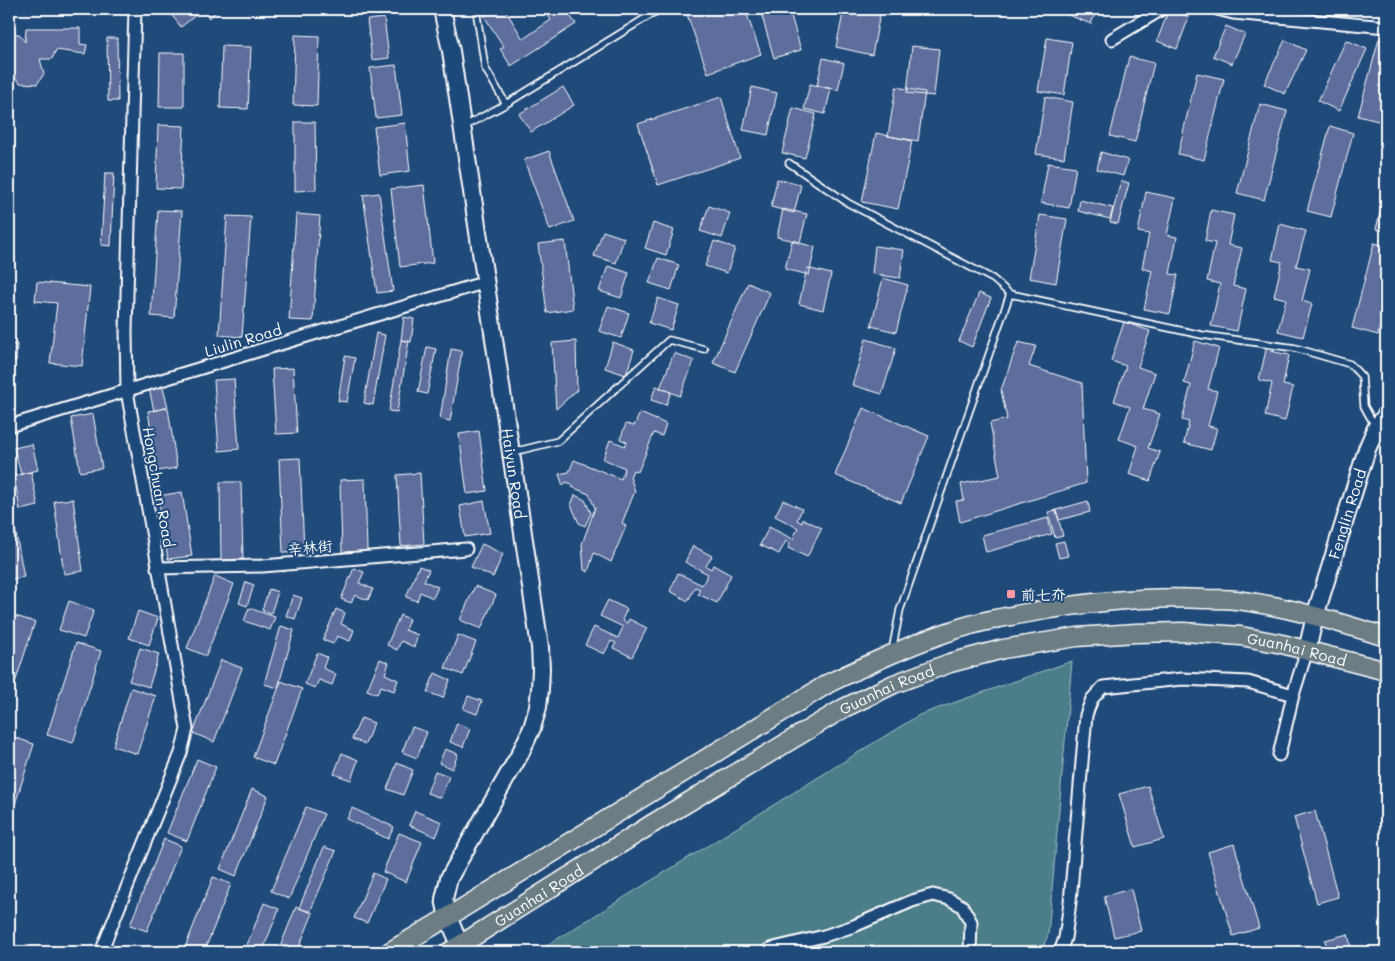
<svg xmlns="http://www.w3.org/2000/svg" width="1395" height="961" font-family="Mali,'LXGW WenKai TC',sans-serif">
<style>
.green{fill:#4c7e89;stroke:#a6bec4}
.building{fill:#5d6e9d;stroke:#fff}
.lines{fill:none;stroke-linecap:round;stroke-linejoin:round}
.lane-casing{stroke:#fff;stroke-width:9}
.street-casing{stroke:#fff;stroke-width:15}
.secondary-casing{stroke:#fff;stroke-width:20}
.primary-casing{stroke:#fff;stroke-width:21}
.lane{stroke:#1f4a7a;stroke-width:5.5}
.street{stroke:#1f4a7a;stroke-width:11}
.secondary{stroke:#1f4a7a;stroke-width:16}
.primary{stroke:#6c7e84;stroke-width:18}
.poi-dot{fill:#ff9aa2;stroke:#1f4a7a;stroke-width:2}
.labels{text-anchor:middle;dominant-baseline:central;stroke-width:4;stroke-linejoin:round;paint-order:stroke}
.street-label{font-size:15px;fill:#fff;stroke:#1f4a7a}
.poi-label{font-size:15px;fill:#fff;stroke:#1f4a7a;text-anchor:start}
</style>
<rect width="100%" height="100%" fill="#1f4a7a"/>
<filter id="ink" filterUnits="userSpaceOnUse"><feTurbulence type="fractalNoise" baseFrequency=".02" numOctaves="2"/><feDisplacementMap in="SourceGraphic" scale="10" xChannelSelector="R" yChannelSelector="G"/><feConvolveMatrix kernelMatrix="1 2 1 2 8 2 1 2 1" color-interpolation-filters="sRGB"/></filter>
<g filter="url(#ink)">
<path class="green" d="M 1072,661 L 1048,935 L 1041,952 L 536,952 L 919,715 Z"/>
<path class="building" d="M 167,9 L 220,9 L 209,18 L 202,10 L 181,27 Z
M 495,9 L 510,9 L 506,11 L 523,39 L 551,20 L 544,9 L 574,9 L 568,13 L 576,24 L 511,66 L 500,49 L 504,47 L 484,16 Z
M 685,9 L 745,9 L 761,54 L 708,73 Z
M 777,9 L 789,9 L 801,50 L 774,58 L 761,13 Z
M 844,9 L 881,9 L 872,55 L 836,47 Z
M 1068,9 L 1097,9 L 1091,24 L 1066,14 Z
M 1169,9 L 1189,17 L 1177,49 L 1157,41 Z
M 384,18 L 389,58 L 372,60 L 367,20 Z
M 1226,26 L 1245,34 L 1232,64 L 1213,56 Z
M 26,28 L 80,28 L 80,44 L 87,45 L 85,54 L 56,50 L 52,59 L 40,59 L 44,74 L 37,84 L 20,83 L 12,73 L 14,64 L 9,64 L 9,31 L 20,35 L 25,42 Z
M 295,35 L 319,36 L 317,106 L 293,105 Z
M 107,38 L 117,38 L 118,101 L 108,101 Z
M 1047,38 L 1072,42 L 1064,95 L 1038,91 Z
M 1379,39 L 1386,41 L 1386,123 L 1358,116 Z
M 1285,40 L 1306,50 L 1285,94 L 1264,84 Z
M 1346,40 L 1367,49 L 1339,111 L 1318,101 Z
M 222,46 L 251,47 L 248,109 L 220,108 Z
M 912,46 L 939,49 L 934,96 L 907,93 Z
M 160,53 L 184,53 L 184,107 L 159,107 Z
M 1129,57 L 1154,63 L 1135,142 L 1110,136 Z
M 823,58 L 844,63 L 838,90 L 817,85 Z
M 396,65 L 402,115 L 376,118 L 370,68 Z
M 1197,73 L 1224,79 L 1204,160 L 1178,154 Z
M 810,84 L 831,89 L 825,114 L 804,109 Z
M 563,87 L 574,105 L 531,132 L 519,114 Z
M 752,87 L 777,93 L 768,135 L 743,130 Z
M 896,87 L 925,92 L 918,141 L 888,136 Z
M 721,97 L 740,158 L 658,185 L 638,124 Z
M 1045,97 L 1073,102 L 1064,158 L 1036,154 Z
M 1260,104 L 1287,111 L 1264,200 L 1237,193 Z
M 793,108 L 816,114 L 805,158 L 782,153 Z
M 295,122 L 315,122 L 316,190 L 295,191 Z
M 405,123 L 410,171 L 380,175 L 374,127 Z
M 158,125 L 184,126 L 181,189 L 156,188 Z
M 1330,126 L 1353,133 L 1331,217 L 1307,211 Z
M 876,133 L 912,141 L 898,209 L 862,202 Z
M 549,151 L 574,221 L 550,230 L 524,160 Z
M 1101,152 L 1128,160 L 1123,176 L 1097,169 Z
M 1048,163 L 1076,167 L 1069,208 L 1041,203 Z
M 105,173 L 114,173 L 111,246 L 101,245 Z
M 777,179 L 801,185 L 794,213 L 771,207 Z
M 1121,181 L 1129,183 L 1118,224 L 1110,222 Z
M 424,185 L 433,263 L 400,267 L 391,189 Z
M 1386,188 L 1386,231 L 1376,229 Z
M 1146,192 L 1175,198 L 1167,235 L 1177,237 L 1170,274 L 1178,275 L 1170,314 L 1144,309 L 1152,271 L 1142,268 L 1149,234 L 1138,232 Z
M 379,193 L 393,291 L 377,293 L 363,195 Z
M 1080,200 L 1113,208 L 1110,219 L 1078,211 Z
M 709,206 L 730,213 L 722,238 L 700,231 Z
M 783,209 L 807,214 L 800,242 L 777,237 Z
M 158,210 L 182,211 L 174,318 L 151,316 Z
M 1211,210 L 1234,215 L 1228,245 L 1242,248 L 1233,286 L 1246,289 L 1237,331 L 1211,326 L 1220,284 L 1207,281 L 1215,243 L 1205,241 Z
M 296,214 L 320,216 L 313,321 L 289,320 Z
M 1040,215 L 1067,219 L 1056,283 L 1029,278 Z
M 227,216 L 251,217 L 242,337 L 219,335 Z
M 653,223 L 674,230 L 666,255 L 645,248 Z
M 1280,224 L 1306,231 L 1296,266 L 1310,269 L 1302,301 L 1312,304 L 1303,337 L 1278,331 L 1286,299 L 1274,296 L 1282,262 L 1272,260 Z
M 603,231 L 624,238 L 616,263 L 594,256 Z
M 565,241 L 573,309 L 547,313 L 538,244 Z
M 714,241 L 735,248 L 727,273 L 705,266 Z
M 792,241 L 815,247 L 809,275 L 785,269 Z
M 1374,243 L 1386,246 L 1386,303 L 1378,335 L 1352,328 Z
M 875,246 L 904,250 L 900,278 L 872,274 Z
M 658,258 L 679,265 L 671,290 L 649,283 Z
M 608,266 L 629,273 L 621,298 L 599,291 Z
M 807,268 L 831,274 L 823,310 L 799,304 Z
M 883,278 L 908,285 L 896,332 L 871,326 Z
M 37,282 L 90,287 L 82,366 L 50,363 L 57,303 L 35,301 Z
M 748,283 L 770,293 L 735,372 L 713,363 Z
M 979,293 L 991,298 L 972,347 L 959,341 Z
M 658,298 L 679,305 L 671,330 L 649,323 Z
M 608,306 L 629,313 L 621,338 L 599,331 Z
M 404,317 L 414,319 L 411,342 L 401,340 Z
M 1124,322 L 1150,331 L 1138,367 L 1155,373 L 1143,409 L 1160,414 L 1148,448 L 1160,452 L 1150,481 L 1129,474 L 1138,446 L 1119,439 L 1130,407 L 1114,401 L 1126,366 L 1111,361 Z
M 376,333 L 385,335 L 373,405 L 364,403 Z
M 866,339 L 896,348 L 882,394 L 852,385 Z
M 401,340 L 409,341 L 397,412 L 389,411 Z
M 576,341 L 577,390 L 556,409 L 552,343 Z
M 1195,341 L 1219,348 L 1208,389 L 1217,391 L 1208,426 L 1217,428 L 1211,450 L 1184,443 L 1189,422 L 1182,420 L 1191,385 L 1184,383 Z
M 613,342 L 634,350 L 626,375 L 605,368 Z
M 1018,342 L 1036,346 L 1029,366 L 1082,383 L 1086,483 L 960,522 L 956,501 L 964,500 L 961,484 L 1000,476 L 990,423 L 1007,419 L 1001,390 Z
M 9,344 L 17,344 L 16,361 L 9,360 Z
M 427,347 L 436,349 L 427,394 L 418,392 Z
M 451,349 L 462,351 L 450,421 L 440,419 Z
M 1266,350 L 1289,355 L 1283,385 L 1293,387 L 1285,421 L 1265,416 L 1272,383 L 1259,380 Z
M 674,353 L 694,361 L 680,396 L 660,388 Z
M 345,356 L 355,358 L 347,402 L 338,401 Z
M 293,368 L 297,433 L 276,434 L 272,369 Z
M 234,379 L 239,449 L 219,451 L 214,380 Z
M 161,381 L 168,407 L 154,411 L 148,384 Z
M 656,386 L 671,392 L 666,405 L 651,400 Z
M 168,408 L 177,468 L 157,471 L 148,411 Z
M 863,408 L 929,436 L 901,503 L 835,475 Z
M 640,413 L 666,424 L 662,436 L 654,433 L 638,472 L 633,470 L 630,477 L 635,491 L 622,523 L 626,526 L 611,562 L 594,553 L 588,572 L 584,570 L 582,544 L 595,508 L 589,494 L 572,487 L 574,485 L 566,482 L 563,486 L 559,474 L 569,472 L 574,460 L 621,479 L 625,468 L 603,459 L 610,440 L 625,446 L 627,442 L 620,439 L 626,424 L 634,426 Z
M 93,414 L 102,468 L 80,472 L 71,418 Z
M 479,431 L 487,491 L 467,494 L 459,434 Z
M 32,444 L 38,470 L 21,474 L 14,448 Z
M 300,458 L 304,552 L 283,553 L 279,459 Z
M 31,472 L 38,506 L 20,510 L 14,476 Z
M 420,473 L 424,544 L 401,546 L 397,475 Z
M 365,479 L 367,551 L 342,552 L 340,480 Z
M 220,482 L 241,482 L 243,559 L 221,560 Z
M 182,492 L 192,556 L 168,559 L 158,496 Z
M 575,495 L 585,500 L 591,513 L 585,526 L 579,523 L 571,505 Z
M 73,499 L 83,571 L 64,574 L 54,501 Z
M 783,500 L 802,509 L 797,520 L 802,523 L 803,519 L 822,528 L 807,557 L 788,548 L 790,543 L 786,541 L 779,554 L 760,545 L 769,527 L 793,539 L 798,528 L 775,516 Z
M 484,501 L 490,533 L 465,537 L 460,506 Z
M 1088,501 L 1090,512 L 1059,520 L 1056,510 Z
M 1056,510 L 1063,536 L 1055,538 L 1048,512 Z
M 1048,518 L 1052,534 L 986,552 L 982,535 Z
M 14,523 L 24,577 L 9,580 L 9,524 Z
M 1064,541 L 1068,556 L 1059,558 L 1055,543 Z
M 482,544 L 503,554 L 493,577 L 471,567 Z
M 693,546 L 712,556 L 706,566 L 711,569 L 713,565 L 731,575 L 717,603 L 698,594 L 700,589 L 695,587 L 688,601 L 670,591 L 678,573 L 702,585 L 708,574 L 685,562 Z
M 419,566 L 429,570 L 424,581 L 438,587 L 433,598 L 420,592 L 417,601 L 406,597 Z
M 354,568 L 364,572 L 359,583 L 373,589 L 368,600 L 355,595 L 351,603 L 341,599 Z
M 215,576 L 234,584 L 206,656 L 187,648 Z
M 246,582 L 254,585 L 247,606 L 239,603 Z
M 475,586 L 496,595 L 481,629 L 460,620 Z
M 269,589 L 278,592 L 271,613 L 262,610 Z
M 293,595 L 302,598 L 295,619 L 286,616 Z
M 608,600 L 627,609 L 622,620 L 627,623 L 629,619 L 647,628 L 632,657 L 613,648 L 616,643 L 611,641 L 604,654 L 585,645 L 594,627 L 618,638 L 623,627 L 600,616 Z
M 69,601 L 94,610 L 84,638 L 59,630 Z
M 249,608 L 275,617 L 270,630 L 244,621 Z
M 336,609 L 345,613 L 341,624 L 354,630 L 350,641 L 337,636 L 333,644 L 323,640 Z
M 138,611 L 158,618 L 149,645 L 129,638 Z
M 12,615 L 35,622 L 14,686 L 9,684 L 9,624 Z
M 400,615 L 409,619 L 405,630 L 418,635 L 414,647 L 401,641 L 397,650 L 387,645 Z
M 281,626 L 294,630 L 278,688 L 264,684 Z
M 458,635 L 476,642 L 463,675 L 445,668 Z
M 76,643 L 101,651 L 73,743 L 47,735 Z
M 140,648 L 159,654 L 149,687 L 129,681 Z
M 317,653 L 327,657 L 323,668 L 336,674 L 332,685 L 319,680 L 315,688 L 305,684 Z
M 380,659 L 389,663 L 385,674 L 398,680 L 394,691 L 381,686 L 377,694 L 367,690 Z
M 221,660 L 242,668 L 214,742 L 193,733 Z
M 435,673 L 450,680 L 443,698 L 427,692 Z
M 281,681 L 302,689 L 274,765 L 253,757 Z
M 131,688 L 156,696 L 137,754 L 113,746 Z
M 468,696 L 482,701 L 477,714 L 463,709 Z
M 361,718 L 374,723 L 365,744 L 352,739 Z
M 457,723 L 470,729 L 463,747 L 450,742 Z
M 412,727 L 427,732 L 417,758 L 402,752 Z
M 10,736 L 34,744 L 10,820 L 9,741 Z
M 445,749 L 458,754 L 452,769 L 439,763 Z
M 342,753 L 358,760 L 351,780 L 334,774 Z
M 197,759 L 216,767 L 187,841 L 167,833 Z
M 397,763 L 413,770 L 403,795 L 387,789 Z
M 435,771 L 449,776 L 441,798 L 427,793 Z
M 1148,786 L 1164,839 L 1135,847 L 1119,794 Z
M 252,789 L 268,796 L 236,876 L 220,869 Z
M 306,807 L 324,814 L 289,899 L 271,891 Z
M 352,808 L 394,827 L 388,839 L 347,819 Z
M 415,811 L 442,822 L 436,837 L 409,825 Z
M 1315,811 L 1338,897 L 1317,903 L 1294,817 Z
M 399,833 L 422,842 L 406,882 L 383,872 Z
M 164,839 L 181,846 L 147,931 L 130,925 Z
M 1234,844 L 1259,928 L 1233,936 L 1208,852 Z
M 324,847 L 336,851 L 310,912 L 299,908 Z
M 373,873 L 386,879 L 367,923 L 354,918 Z
M 213,877 L 231,884 L 204,952 L 188,952 L 184,950 Z
M 1131,889 L 1141,931 L 1114,937 L 1104,896 Z
M 264,903 L 279,909 L 262,952 L 244,952 Z
M 296,907 L 313,913 L 297,952 L 278,952 Z
M 1348,934 L 1352,952 L 1328,952 L 1325,940 Z"/>
<g class="lines">
<defs>
<path id="lane" d="M 476,9 L 485,68 L 506,104
M 465,126 L 506,104 L 660,9
M 789,163 L 848,203 L 993,279 L 1010,294 L 900,610 L 892,651
M 1010,294 L 1202,335 L 1295,348 L 1350,364 L 1362,377 L 1364,406 L 1375,426
M 513,452 L 558,441 L 669,340 L 704,349
M 907,952 L 916,951 L 922,952"/>
<path id="street" d="M 1217,9 L 1233,13 L 1386,27
M 1112,39 L 1162,9
M 9,426 L 486,282
M 157,568 L 263,566 L 466,549
M 1279,755 L 1293,695 L 1307,650
M 101,952 L 181,753 L 187,729 L 127,391 L 126,331 L 135,9
M 766,952 L 770,949 L 824,936 L 854,926 L 912,901 L 933,895 L 949,899 L 962,906 L 971,922 L 970,952
M 1060,952 L 1065,938 L 1070,902 L 1086,715 L 1092,699 L 1103,687 L 1182,679 L 1248,682 L 1293,695"/>
<g id="secondary">
<path id="s1" d="M 442,9 L 451,51 L 540,647 L 541,669 L 540,689 L 538,707 L 532,728 L 520,754 L 449,878 L 444,899 L 448,917 L 460,945"/>
<path id="s2" d="M 1307,650 L 1315,616 L 1367,449 L 1376,428 L 1386,415"/>
</g>
<g id="primary">
<path d="M 389,952 L 448,917 L 829,683 C 869,664 909,645 951,631 C 980,621 1009,616 1039,611 C 1095,601 1149,596 1205,599 C 1215,599 1226,599 1236,600 C 1287,606 1337,622 1386,637"/>
<path id="s3" d="M 449,952 L 652,824 L 844,708 L 894,684 L 950,663 L 1003,649 L 1077,637 L 1136,633 L 1184,632 L 1241,636 L 1282,644 L 1386,671"/>
</g>
</defs>
<use href="#lane" class="lane-casing"/>
<use href="#street" class="street-casing"/>
<use href="#secondary" class="secondary-casing"/>
<use href="#primary" class="primary-casing"/>
<use href="#lane" class="lane"/>
<use href="#street" class="street"/>
<use href="#secondary" class="secondary"/>
<use href="#primary" class="primary"/>
</g>
</g>
<rect class="poi-dot" x="1006" y="589" width="10" height="10" rx="2.5"/>
<g class="labels">
<g class="street-label">
<text transform="translate(243 340) rotate(-17)">Liulin Road</text>
<text stroke="none"><textPath href="#s1" startOffset="470">Haiyun Road</textPath></text>
<text transform="translate(159 487) rotate(80)">Hongchuan Road</text>
<text stroke="none"><textPath href="#s2" startOffset="142">Fenglin Road</textPath></text>
<text transform="translate(310 547) rotate(-5)">辛林街</text>
<text stroke="none"><textPath href="#s3" startOffset="931">Guanhai Road</textPath></text>
<text stroke="none"><textPath href="#s3" startOffset="511">Guanhai Road</textPath></text>
<text stroke="none"><textPath href="#s3" startOffset="106">Guanhai Road</textPath></text>
</g>
<g class="poi-label">
<text x="1021" y="594">前七夼</text>
</g>
</g>
<rect width="1395" height="961" fill="none" stroke="#1f4a7a" stroke-width="30"/>
<rect x="15" y="15" width="1365" height="931" fill="none" stroke="#fff" stroke-width="2" filter="url(#ink)"/>
</svg>
